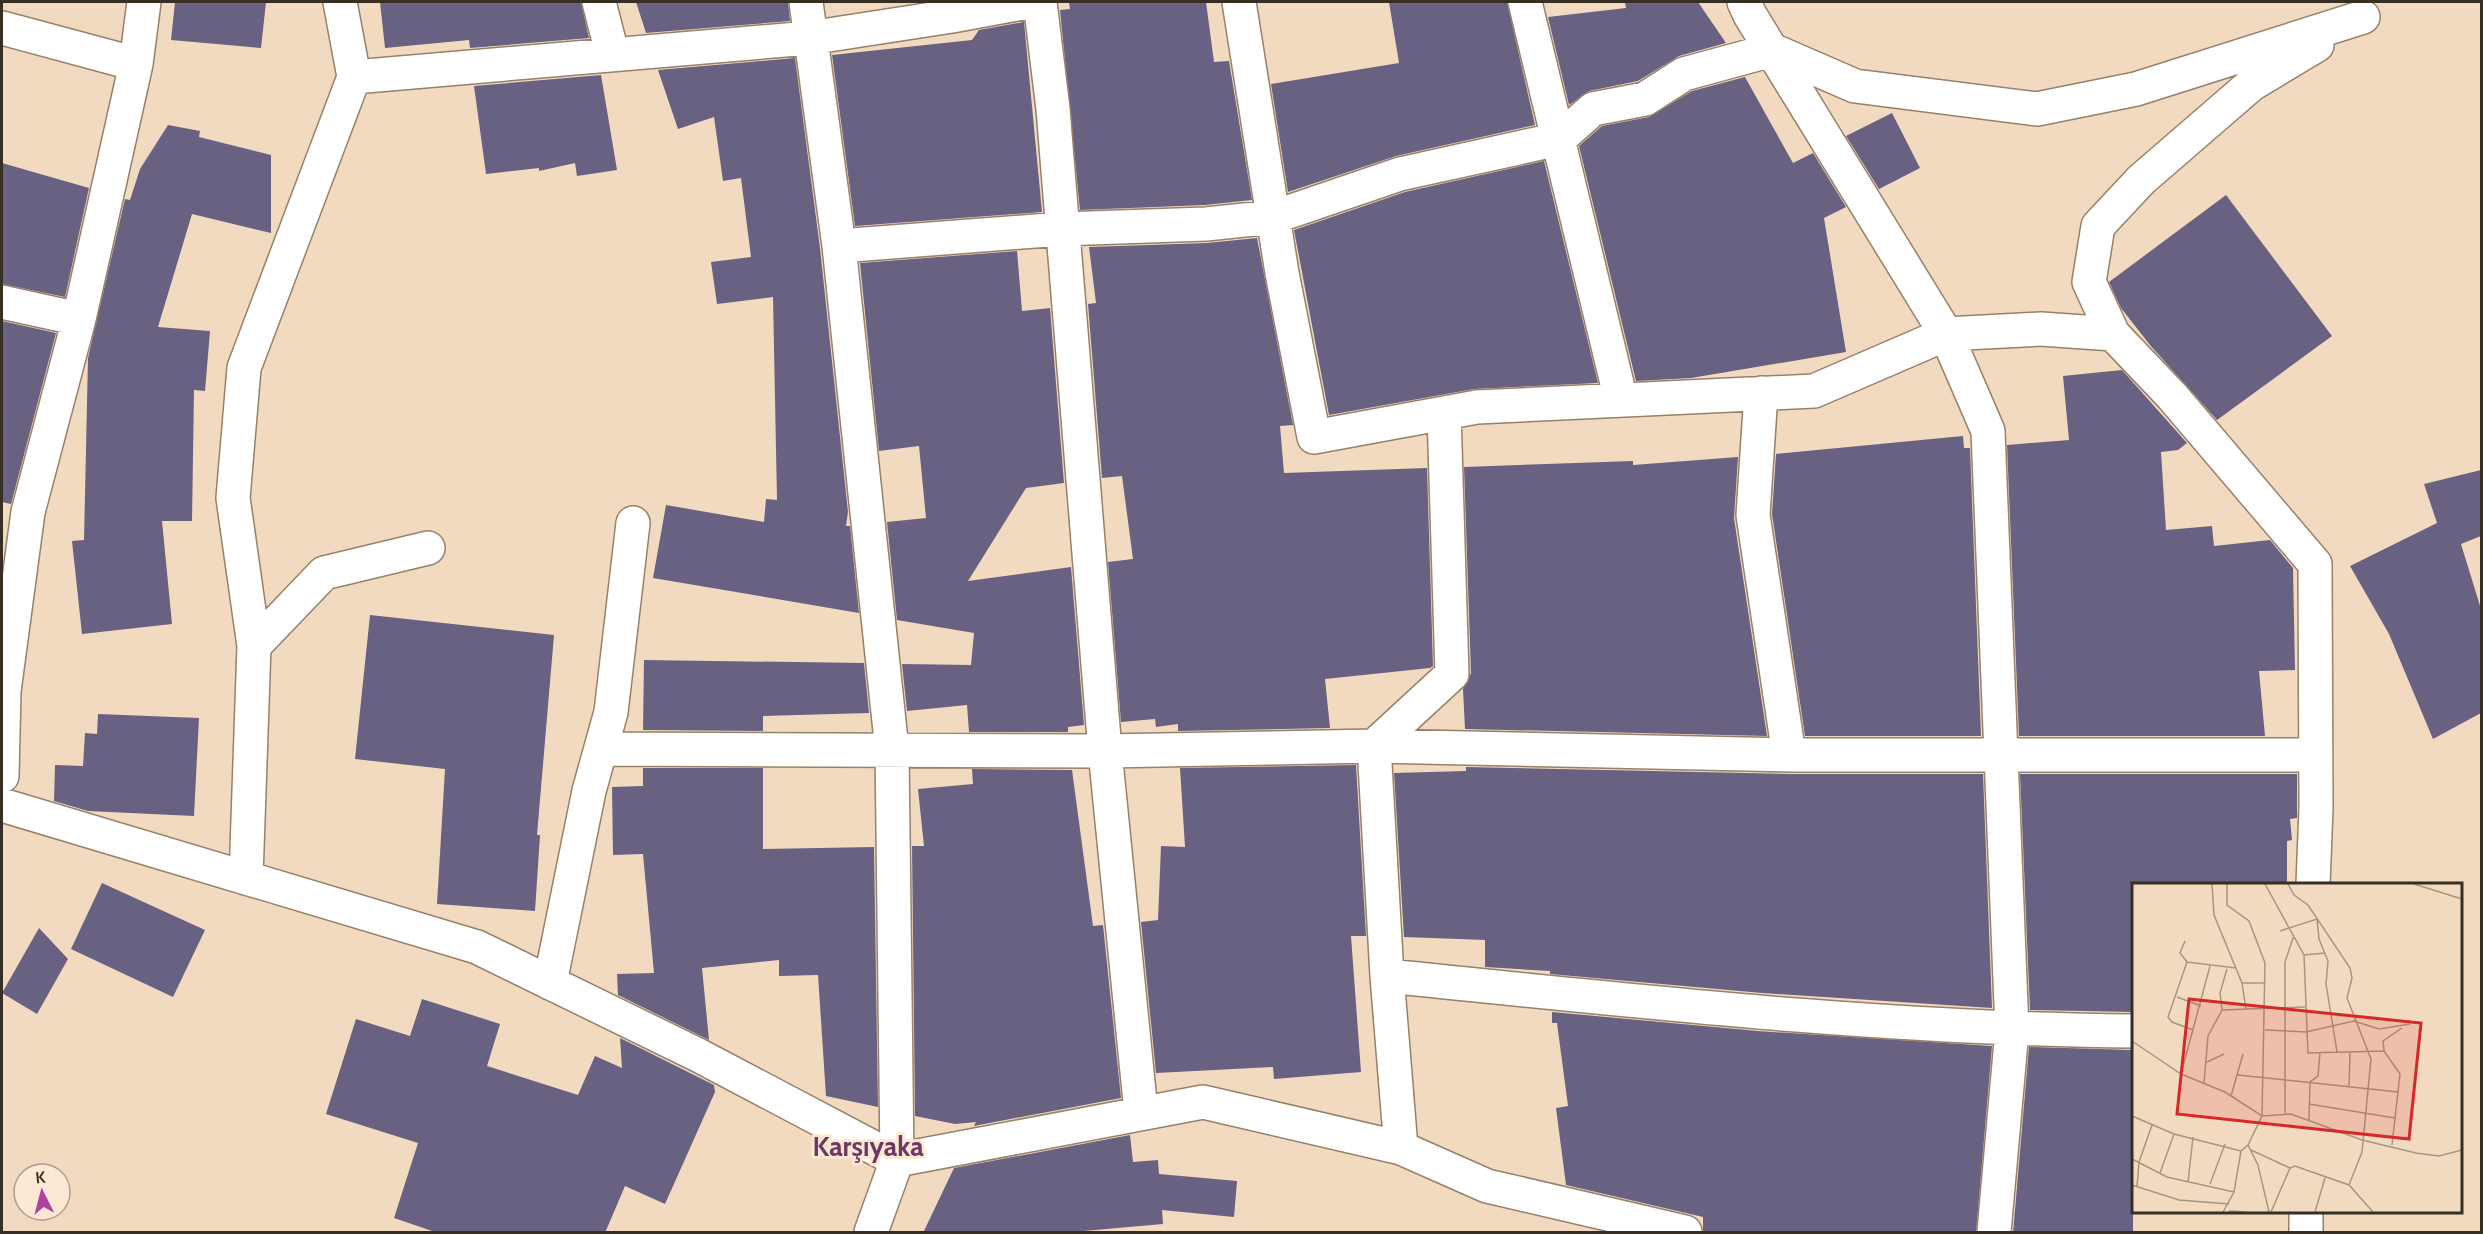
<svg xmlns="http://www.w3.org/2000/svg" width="2483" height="1234" font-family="Cabin,sans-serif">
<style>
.building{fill:#696181}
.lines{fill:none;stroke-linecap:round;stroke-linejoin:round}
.minor-casing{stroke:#978169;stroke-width:36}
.minor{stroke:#fff;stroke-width:33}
.labels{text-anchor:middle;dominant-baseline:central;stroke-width:6;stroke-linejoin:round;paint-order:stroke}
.district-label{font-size:27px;font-weight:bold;fill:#6e3766;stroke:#fce8d3}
.inset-road{fill:none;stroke:#a79582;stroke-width:1.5}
.view{fill:#d62828;fill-opacity:0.15;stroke:#d62828;stroke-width:3}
.inset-edge{fill:none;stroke:#372e24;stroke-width:3}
</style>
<rect width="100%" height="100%" fill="#f2dac0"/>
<path class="building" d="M 175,2 L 266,2 L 261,48 L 171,40 Z
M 380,2 L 581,2 L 589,38 L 470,48 L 469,40 L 385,48 Z
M 636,2 L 788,2 L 790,21 L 646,33 Z
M 1069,2 L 1206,2 L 1214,62 L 1229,61 L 1252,200 L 1205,205 L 1080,210 L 1060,10 L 1070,9 Z
M 1389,2 L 1507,2 L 1535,125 L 1396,156 L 1288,192 L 1271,84 L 1399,63 Z
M 1625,2 L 1698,2 L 1726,43 L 1679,56 L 1638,81 L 1589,91 L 1569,105 L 1548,17 L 1626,8 Z
M 1024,22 L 1042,212 L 855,226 L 832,55 L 972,40 L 979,30 Z
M 795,58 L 820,248 L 848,512 L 846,526 L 850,526 L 859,613 L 653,578 L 666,505 L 764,522 L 766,499 L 777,500 L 773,297 L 717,304 L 711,262 L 751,257 L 741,178 L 723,181 L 714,117 L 678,129 L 658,70 Z
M 601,75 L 617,170 L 577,176 L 575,163 L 539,171 L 539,168 L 486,174 L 474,86 Z
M 1745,77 L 1793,163 L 1813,153 L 1846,207 L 1824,218 L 1846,352 L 1691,378 L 1636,381 L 1579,146 L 1602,126 L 1649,117 L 1692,91 Z
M 1892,113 L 1920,168 L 1879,189 L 1846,136 Z
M 168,125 L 200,131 L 199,137 L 271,155 L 271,233 L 192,214 L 158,327 L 210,331 L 205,391 L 194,390 L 192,521 L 162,521 L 172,624 L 82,634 L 72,541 L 84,540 L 88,358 L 125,199 L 130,200 L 140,169 Z
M 1544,161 L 1598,383 L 1474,389 L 1329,415 L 1294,230 L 1405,192 Z
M 2,163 L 89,188 L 65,297 L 2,284 Z
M 2226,195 L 2332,336 L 2217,420 L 2150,345 L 2121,308 L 2109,282 Z
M 1257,238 L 1293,425 L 1280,426 L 1284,473 L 1427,468 L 1433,666 L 1430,668 L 1325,679 L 1330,728 L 1178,731 L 1178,724 L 1156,727 L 1155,719 L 1121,722 L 1108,562 L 1133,559 L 1122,476 L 1102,478 L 1088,304 L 1096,303 L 1089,247 L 1207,243 Z
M 1017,251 L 1022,311 L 1050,308 L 1064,483 L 1026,488 L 968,581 L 1071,567 L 1084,725 L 1068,727 L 1068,732 L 969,732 L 967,705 L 907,711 L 902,664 L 971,665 L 974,633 L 897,620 L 887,522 L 926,518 L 919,446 L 879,451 L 860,263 Z
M 2,321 L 56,333 L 11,504 L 2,502 Z
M 2122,370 L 2187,443 L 2178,450 L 2161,452 L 2166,530 L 2212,526 L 2214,546 L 2270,540 L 2293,568 L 2295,670 L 2259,671 L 2265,736 L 2019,736 L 2007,445 L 2069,440 L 2063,376 Z
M 1963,436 L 1964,448 L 1970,448 L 1981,736 L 1805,736 L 1772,514 L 1776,454 Z
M 1738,457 L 1734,518 L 1767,736 L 1465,729 L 1463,689 L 1471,673 L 1464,467 L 1633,461 L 1633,465 Z
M 2481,470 L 2481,536 L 2461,544 L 2481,609 L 2481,713 L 2433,739 L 2389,634 L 2350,566 L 2437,523 L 2424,484 Z
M 370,615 L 554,635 L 537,835 L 540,835 L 535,911 L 437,904 L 445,769 L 355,759 Z
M 644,660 L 864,663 L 869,713 L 763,716 L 763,731 L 643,730 Z
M 98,714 L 199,718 L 194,816 L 88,811 L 54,801 L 55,765 L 83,766 L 85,733 L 97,734 Z
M 1356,765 L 1366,936 L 1351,936 L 1361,1072 L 1274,1079 L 1273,1067 L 1156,1073 L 1141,922 L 1158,920 L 1161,846 L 1185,847 L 1180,768 Z
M 1466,767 L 1789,774 L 1983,774 L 1992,1008 L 1762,993 L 1550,974 L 1550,971 L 1485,967 L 1485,940 L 1404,937 L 1394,773 L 1466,771 Z
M 643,768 L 763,768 L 763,849 L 874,847 L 878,1107 L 826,1096 L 818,975 L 779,976 L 779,960 L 702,968 L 709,1040 L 618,995 L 617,974 L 654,973 L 643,854 L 613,855 L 612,787 L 643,786 Z
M 972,769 L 1072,770 L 1093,926 L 1103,925 L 1121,1098 L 974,1126 L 976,1122 L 955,1124 L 915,1116 L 912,846 L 924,846 L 918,789 L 973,784 Z
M 2020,774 L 2297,774 L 2297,818 L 2290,819 L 2292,840 L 2287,841 L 2287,885 L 2133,885 L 2133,1012 L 2030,1010 Z
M 102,883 L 205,930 L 173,997 L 71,949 Z
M 39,928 L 68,959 L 37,1014 L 2,993 Z
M 422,999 L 500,1024 L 487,1066 L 578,1095 L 595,1056 L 622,1068 L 620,1038 L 714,1085 L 715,1092 L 665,1204 L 625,1186 L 605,1233 L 438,1233 L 394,1218 L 418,1143 L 326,1114 L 356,1019 L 410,1036 Z
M 1552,1012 L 1758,1031 L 1992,1046 L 1976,1233 L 1703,1231 L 1703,1217 L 1566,1185 L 1556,1108 L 1568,1106 L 1557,1023 L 1552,1023 Z
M 2029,1047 L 2133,1050 L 2133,1233 L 2013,1233 Z
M 1130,1135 L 1133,1162 L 1158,1160 L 1159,1174 L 1237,1181 L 1234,1217 L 1162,1210 L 1163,1224 L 1061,1233 L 923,1233 L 954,1168 Z"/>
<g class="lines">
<defs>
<path id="minor" d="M 340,2 L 354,77 L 809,38 L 952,16 L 1028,2
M 599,2 L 612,53
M 806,2 L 839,246 L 892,750 L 897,1160 L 871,1232
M 1040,2 L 1053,109 L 1105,751 L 1141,1112
M 1239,2 L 1282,273 L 1314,437 L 1477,407 L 1814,391 L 1946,334 L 2041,329 L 2113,334 L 2172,396 L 2315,564 L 2316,808 L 2313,884
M 1525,2 L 1621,400
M 1744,2 L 1750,15 L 1946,334 L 1988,431 L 2012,1030 L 1994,1232
M 2,28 L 136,64
M 839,246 L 1061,229 L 1206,224 L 1274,217 L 1400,174 L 1559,139 L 1593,109 L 1645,99 L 1684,74 L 1772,50 L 1855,86 L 2037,109 L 2136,89 L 2363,17
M 2,302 L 79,319
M 2113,334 L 2089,282 L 2098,226 L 2141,180 L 2252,84 L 2317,45
M 1761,393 L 1753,515 L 1789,755
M 254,646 L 324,573 L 428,548
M 601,749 L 1105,751 L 1374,746 L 1789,755 L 2314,755
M 2,776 L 4,691 L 28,512 L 79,319 L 136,64 L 144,2
M 2,805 L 477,947 L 698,1055 L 897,1160 L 1203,1102 L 1401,1148 L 1487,1186 L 1685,1232
M 246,878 L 254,646 L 233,498 L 244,368 L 354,77
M 1387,976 C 1636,1001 1884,1029 2134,1031
M 550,983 L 589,791 L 611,712 L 633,523
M 1401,1148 L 1387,976 L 1374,746 L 1452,674 L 1444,413
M 2306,1232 L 2306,1212"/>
</defs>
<use href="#minor" class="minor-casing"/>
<use href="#minor" class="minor"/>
</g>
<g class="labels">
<g class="district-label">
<text x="868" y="1146">Karşıyaka</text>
</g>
</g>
<g transform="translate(2132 883)">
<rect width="330" height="330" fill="#f2dac0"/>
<path class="inset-road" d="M 80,1 L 82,32 L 110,100 L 114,127M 95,1 L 95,22 L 117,38 L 133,80 L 130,233 L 116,262 L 126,282 L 137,329M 133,1 L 172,72 L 176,170 L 252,168 L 268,191 L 260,262M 156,1 L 162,12 L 176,22 L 218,85 L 220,95 L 215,115 L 239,176 L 230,269 L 217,302M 282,1 L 330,16M 148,48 L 185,36 L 187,56 L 196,78 L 194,101 L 205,169M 53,58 L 48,70 L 55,79M 172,72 L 193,70M 95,86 L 88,110 L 90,127 L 173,124M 110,100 L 133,100M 45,114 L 69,123M 61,147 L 40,139 L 36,134 L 55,79 L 104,85M 133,147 L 174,149 L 222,138 L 247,146 L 278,141M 0,158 L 49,191 L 93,209 L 130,233 L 159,231 L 230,257 L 284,270 L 307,273 L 330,267M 252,168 L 251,158 L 270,145M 75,179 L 92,171M 49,191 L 78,83M 106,192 L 266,209M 72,200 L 76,153 L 90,127M 217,204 L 218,170M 99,213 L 111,171M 177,221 L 263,235M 153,231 L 153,79 L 162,52M 0,233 L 42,251 L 109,268M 177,237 L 178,199 L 186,193 L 188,169M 119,267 L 158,285M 0,276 L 35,294 L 102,309M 28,290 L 42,251M 56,299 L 61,254M 78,301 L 93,261M 0,302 L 47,317 L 97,321M 5,304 L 7,279 L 20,242M 97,328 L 115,329M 91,329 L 102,309 L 109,268 L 116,262M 139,329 L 158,285 L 163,283 L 217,302 L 241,329M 183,329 L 193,295"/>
<path class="view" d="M 57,116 L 289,140 L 277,256 L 45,231 Z"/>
<rect width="330" height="330" class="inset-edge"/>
</g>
<rect width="2483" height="1234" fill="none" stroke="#372e24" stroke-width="6"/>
<g transform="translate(42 1192) rotate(354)"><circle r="28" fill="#fce8d3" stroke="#ad9e8d" stroke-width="1.5"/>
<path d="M0-4.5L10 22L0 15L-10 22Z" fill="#af42a1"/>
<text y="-9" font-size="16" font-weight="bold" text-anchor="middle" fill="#372e24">K</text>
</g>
</svg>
